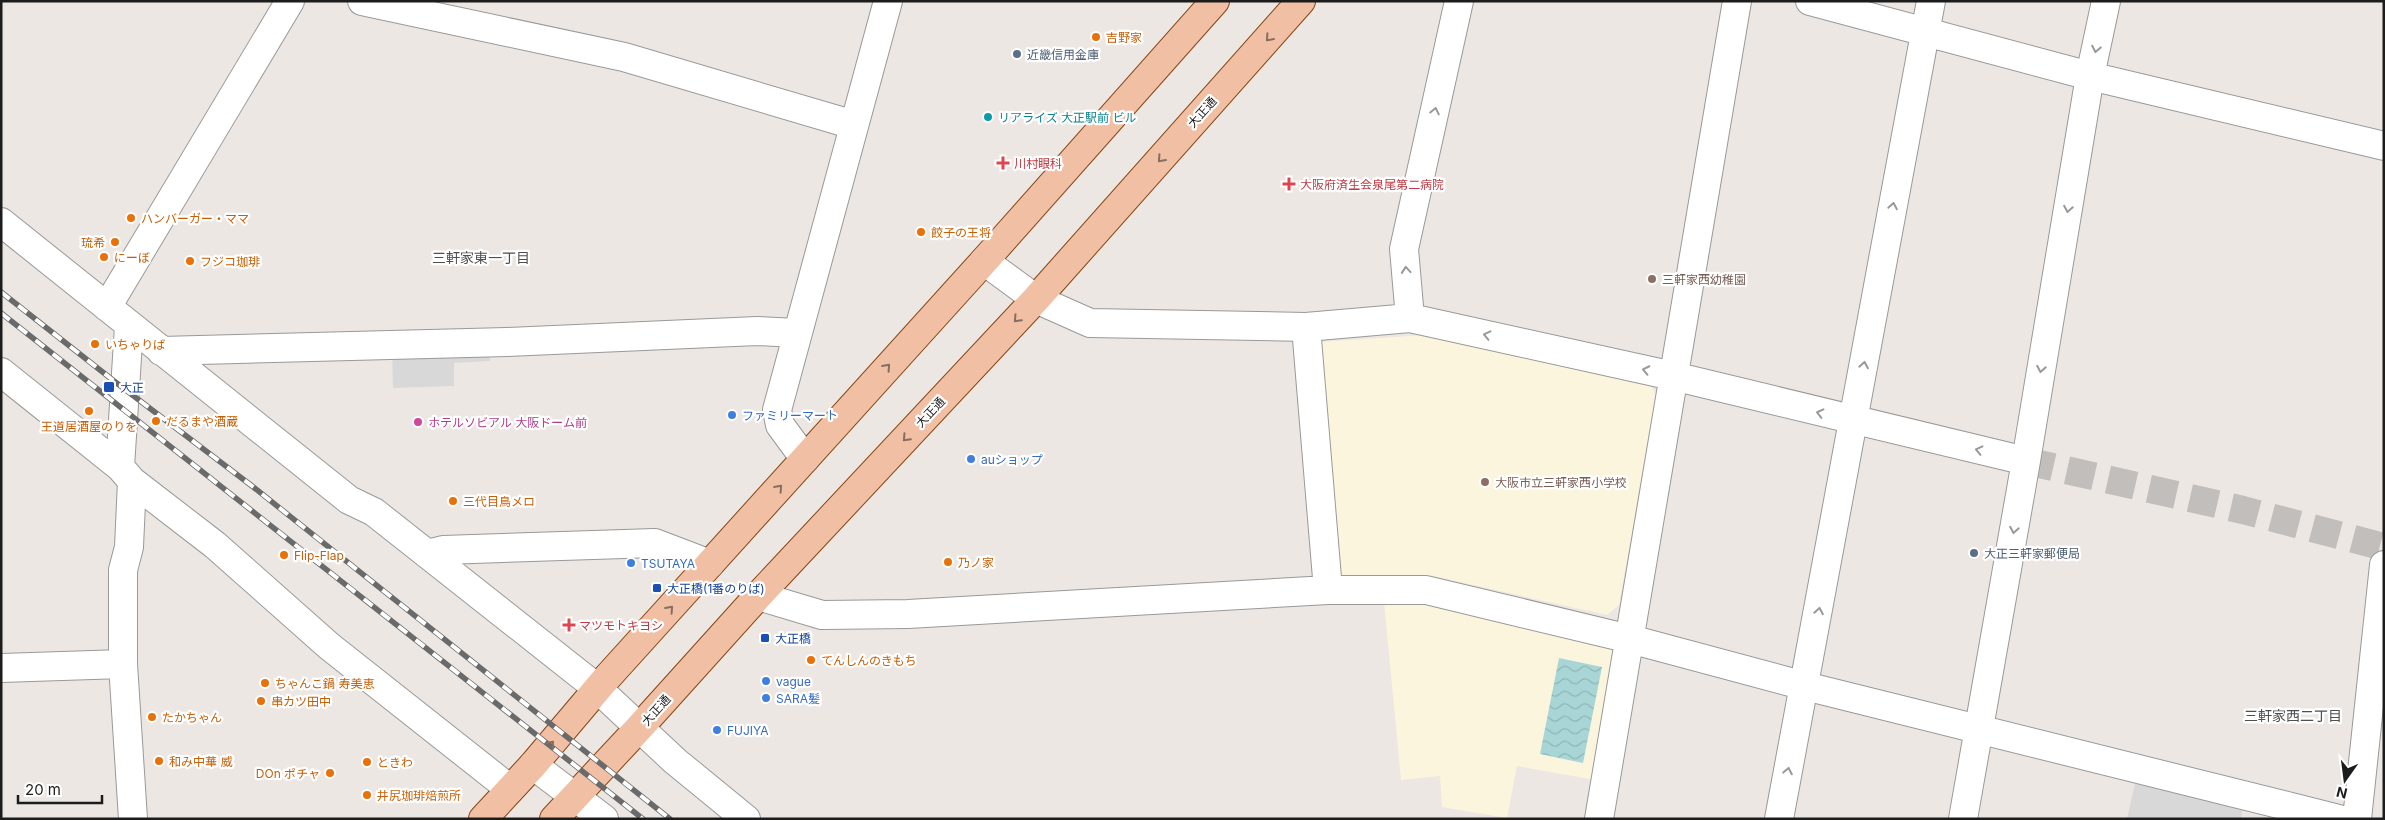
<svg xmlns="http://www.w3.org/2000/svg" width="2385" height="820" font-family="Inter,'Noto Sans JP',sans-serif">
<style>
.education{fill:#fbf5de}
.parking{fill:#d8d8d8}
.water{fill:url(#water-waves)}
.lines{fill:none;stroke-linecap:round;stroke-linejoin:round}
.minor-tunnel{stroke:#c2bebb;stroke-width:28;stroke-dasharray:28 14;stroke-linecap:butt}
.minor-casing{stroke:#999;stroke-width:30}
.major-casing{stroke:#854510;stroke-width:30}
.minor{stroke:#fff;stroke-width:28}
.major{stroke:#f1bfa4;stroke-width:28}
.rail-casing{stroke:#6a6a6a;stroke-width:5.5}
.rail{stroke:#fff;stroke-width:4;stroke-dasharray:11;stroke-linecap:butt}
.oneway{stroke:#866e60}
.oneway2{stroke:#999}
.food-dot{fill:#e8710a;stroke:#fff;stroke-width:2}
.service-dot{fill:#5c6f8a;stroke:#fff;stroke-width:2}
.culture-dot{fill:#0f9aa8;stroke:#fff;stroke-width:2}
.health-dot{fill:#e0444e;stroke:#fff;stroke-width:2}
.education-dot{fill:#8d6e63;stroke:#fff;stroke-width:2}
.transit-dot{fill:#1a4fb4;stroke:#fff;stroke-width:2}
.shop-dot{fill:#3f7fe0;stroke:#fff;stroke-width:2}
.hotel-dot{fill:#d1479c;stroke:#fff;stroke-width:2}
.labels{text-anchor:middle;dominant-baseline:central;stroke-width:4.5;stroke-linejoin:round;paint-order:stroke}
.food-label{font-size:12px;fill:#c56008;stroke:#fff;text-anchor:start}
.service-label{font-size:12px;fill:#4e5e75;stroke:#fff;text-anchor:start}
.street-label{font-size:12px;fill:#1c1c1c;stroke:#fff}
.culture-label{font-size:12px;fill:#0d838f;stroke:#fff;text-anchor:start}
.health-label{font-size:12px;fill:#be3a42;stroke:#fff;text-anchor:start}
.education-label{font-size:12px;fill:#785e54;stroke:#fff;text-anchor:start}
.transit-label{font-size:12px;fill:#164399;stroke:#fff;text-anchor:start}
.shop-label{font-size:12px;fill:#366cbe;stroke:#fff;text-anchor:start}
.hotel-label{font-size:12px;fill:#b23c85;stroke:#fff;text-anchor:start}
.neighbourhood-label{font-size:14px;fill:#4f4f4f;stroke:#fff}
</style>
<defs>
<pattern id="water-waves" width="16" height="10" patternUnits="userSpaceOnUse" patternTransform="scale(1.25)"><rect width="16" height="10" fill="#a8d5d6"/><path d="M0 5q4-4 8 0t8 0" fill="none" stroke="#90b6b7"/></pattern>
</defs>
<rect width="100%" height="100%" fill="#ece7e3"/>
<path class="education" d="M 1425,335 L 1651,386 L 1656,394 L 1619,605 L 1607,615 L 1433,576 L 1341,577 L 1336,571 L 1321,342 Z
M 1384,601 L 1420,602 L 1610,647 L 1615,656 L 1595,780 L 1517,766 L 1507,818 L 1442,807 L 1440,776 L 1401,780 Z"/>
<path class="parking" d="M 490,349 L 490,361 L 454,363 L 454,386 L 393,388 L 392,353 Z
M 2135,783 L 2243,806 L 2241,819 L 2127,819 Z"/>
<path class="water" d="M 1559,658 L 1602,667 L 1583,763 L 1540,754 Z"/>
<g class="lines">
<path class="minor-tunnel" d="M 2026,461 L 2243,510 L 2384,547"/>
<defs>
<path id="minor" d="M 362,1 L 624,57 L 854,125
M 1810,1 L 2090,76 L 2384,146
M 1,222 L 349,500 L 374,512 L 597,688 L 675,761 L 746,819
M 984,261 L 1036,299 L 1090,323 L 1306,327 L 1410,318 L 1673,376 L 2026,461
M 107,307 L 290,1
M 1410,318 L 1404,249 L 1459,1
M 1306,327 L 1328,590
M 161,351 L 507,342 L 757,331 L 797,333
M 1,372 L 120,467 L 132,481 L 215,545 L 329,646 L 510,789
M 805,459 L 780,425 L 777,410 L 888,1
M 120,467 L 129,326
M 132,481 L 129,547 L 123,570 L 123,664 L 133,819
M 427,554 L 443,550 L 655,543 L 710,564
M 758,596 L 822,615 L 908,614 L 1328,590 L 1426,590 L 1630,639 L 1805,686 L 2339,819
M 1,668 L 123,664
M 533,765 L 604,819
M 1599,819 L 1737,1
M 1779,819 L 1931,1
M 1963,819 L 2026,461 L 2090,76 L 2106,1
M 2357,819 L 2384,565"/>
<path id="major" d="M 483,819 L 533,765 L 604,681 L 984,261 L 1215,1
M 554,819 L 639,728 L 758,596 L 1036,299 L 1301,1"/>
</defs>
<use href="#minor" class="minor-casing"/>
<use href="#major" class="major-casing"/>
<use href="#minor" class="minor"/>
<use href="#major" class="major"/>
<defs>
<path id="rail" d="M 1,292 L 114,381 L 252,486 L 670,819
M 1,313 L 643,819"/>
</defs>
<use href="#rail" class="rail-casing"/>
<use href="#rail" class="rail"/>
</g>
<defs><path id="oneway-chevron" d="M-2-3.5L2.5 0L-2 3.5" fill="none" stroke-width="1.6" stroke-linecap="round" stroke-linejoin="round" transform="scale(1.25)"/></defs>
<g class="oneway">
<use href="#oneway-chevron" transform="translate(1269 38) rotate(132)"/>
<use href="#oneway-chevron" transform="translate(1161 159) rotate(132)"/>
<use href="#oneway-chevron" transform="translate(1017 319) rotate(133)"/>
<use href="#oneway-chevron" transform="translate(887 367) rotate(-48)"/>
<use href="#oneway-chevron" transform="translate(906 438) rotate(133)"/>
<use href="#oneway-chevron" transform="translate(779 488) rotate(-48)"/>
<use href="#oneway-chevron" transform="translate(670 609) rotate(-48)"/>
<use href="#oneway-chevron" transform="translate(551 744) rotate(-50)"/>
</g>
<g class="oneway2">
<use href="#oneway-chevron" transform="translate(2096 49) rotate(101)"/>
<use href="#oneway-chevron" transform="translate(1435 111) rotate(-78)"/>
<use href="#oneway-chevron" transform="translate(1893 206) rotate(-80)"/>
<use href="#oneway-chevron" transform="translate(2068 209) rotate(100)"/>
<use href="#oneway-chevron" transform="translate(1406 270) rotate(-95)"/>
<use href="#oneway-chevron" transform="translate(1487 335) rotate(-167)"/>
<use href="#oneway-chevron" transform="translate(1864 365) rotate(-80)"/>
<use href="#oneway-chevron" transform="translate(2041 369) rotate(100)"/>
<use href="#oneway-chevron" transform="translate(1646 370) rotate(-168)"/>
<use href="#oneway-chevron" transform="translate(1820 413) rotate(-166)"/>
<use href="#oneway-chevron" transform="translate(1979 450) rotate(-167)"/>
<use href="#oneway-chevron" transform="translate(2014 530) rotate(100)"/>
<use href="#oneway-chevron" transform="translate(1819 611) rotate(-80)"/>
<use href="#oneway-chevron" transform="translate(1788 771) rotate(-79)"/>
</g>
<g class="food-dot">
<circle cx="1096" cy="37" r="5"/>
<circle cx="131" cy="218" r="5"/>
<circle cx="921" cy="232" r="5"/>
<circle cx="115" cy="242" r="5"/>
<circle cx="104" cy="257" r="5"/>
<circle cx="190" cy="261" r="5"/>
<circle cx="95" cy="344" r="5"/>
<circle cx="89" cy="411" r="5"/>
<circle cx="156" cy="421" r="5"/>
<circle cx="453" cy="501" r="5"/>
<circle cx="284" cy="555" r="5"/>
<circle cx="948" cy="562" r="5"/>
<circle cx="811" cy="660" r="5"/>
<circle cx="265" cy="683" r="5"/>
<circle cx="261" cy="701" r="5"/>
<circle cx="152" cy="717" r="5"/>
<circle cx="159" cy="761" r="5"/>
<circle cx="367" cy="762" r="5"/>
<circle cx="330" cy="773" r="5"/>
<circle cx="367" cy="795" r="5"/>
</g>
<g class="service-dot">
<circle cx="1017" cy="54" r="5"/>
<circle cx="1974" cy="553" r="5"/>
</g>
<circle class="culture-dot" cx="988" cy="117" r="5"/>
<g class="health-dot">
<path d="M1000.5 155.5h5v5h5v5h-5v5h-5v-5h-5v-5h5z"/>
<path d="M1286.5 176.5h5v5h5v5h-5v5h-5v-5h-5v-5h5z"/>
<path d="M566.5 617.5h5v5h5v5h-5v5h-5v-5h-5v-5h5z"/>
</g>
<g class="education-dot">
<circle cx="1652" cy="279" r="5"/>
<circle cx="1485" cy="482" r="5"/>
</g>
<g class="transit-dot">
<rect x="103" y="381" width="12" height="12" rx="2.5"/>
<rect x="652" y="583" width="10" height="10" rx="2.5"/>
<rect x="760" y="633" width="10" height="10" rx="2.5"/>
</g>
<g class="shop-dot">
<circle cx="732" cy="415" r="5"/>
<circle cx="971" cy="459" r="5"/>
<circle cx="631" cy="563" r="5"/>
<circle cx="766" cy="681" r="5"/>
<circle cx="766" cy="698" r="5"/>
<circle cx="717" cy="730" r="5"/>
</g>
<circle class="hotel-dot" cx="418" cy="422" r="5"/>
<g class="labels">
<g class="food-label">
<text x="1106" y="37">吉野家</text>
<text x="141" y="218">ハンバーガー・ママ</text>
<text x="931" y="232">餃子の王将</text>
<text x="105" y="242" text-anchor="end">琉希</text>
<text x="114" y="257">にーぼ</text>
<text x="200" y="261">フジコ珈琲</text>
<text x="105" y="344">いちゃりば</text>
<text x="166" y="421">だるまや酒蔵</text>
<text x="89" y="426" text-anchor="middle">王道居酒屋のりを</text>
<text x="463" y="501">三代目鳥メロ</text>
<text x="294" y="555">Flip-Flap</text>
<text x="958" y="562">乃ノ家</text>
<text x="821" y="660">てんしんのきもち</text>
<text x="275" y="683">ちゃんこ鍋 寿美恵</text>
<text x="271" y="701">串カツ田中</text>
<text x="162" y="717">たかちゃん</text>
<text x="169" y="761">和み中華 威</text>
<text x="377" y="762">ときわ</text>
<text x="320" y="773" text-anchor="end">DOn ポチャ</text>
<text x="377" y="795">井尻珈琲焙煎所</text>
</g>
<g class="service-label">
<text x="1027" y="54">近畿信用金庫</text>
<text x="1984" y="553">大正三軒家郵便局</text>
</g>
<g class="street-label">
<text transform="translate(1202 112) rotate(-48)">大正通</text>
<text transform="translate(930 412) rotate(-47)">大正通</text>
<text transform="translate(656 710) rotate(-48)">大正通</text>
</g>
<g class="culture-label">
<text x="998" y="117">リアライズ 大正駅前 ビル</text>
</g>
<g class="health-label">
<text x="1014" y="163">川村眼科</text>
<text x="1300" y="184">大阪府済生会泉尾第二病院</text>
<text x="579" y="625">マツモトキヨシ</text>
</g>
<g class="education-label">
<text x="1662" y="279">三軒家西幼稚園</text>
<text x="1495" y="482">大阪市立三軒家西小学校</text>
</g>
<g class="transit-label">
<text x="120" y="387">大正</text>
<text x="667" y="588">大正橋(1番のりば)</text>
<text x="775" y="638">大正橋</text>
</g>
<g class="shop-label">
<text x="742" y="415">ファミリーマート</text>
<text x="981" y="459">auショップ</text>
<text x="641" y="563">TSUTAYA</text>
<text x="776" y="681">vague</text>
<text x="776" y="698">SARA髪</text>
<text x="727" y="730">FUJIYA</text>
</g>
<g class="hotel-label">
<text x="428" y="422">ホテルソビアル 大阪ドーム前</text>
</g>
<g class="neighbourhood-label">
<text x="481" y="257">三軒家東一丁目</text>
<text x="2293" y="715">三軒家西二丁目</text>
</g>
</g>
<rect width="2385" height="820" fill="none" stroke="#1c1c1c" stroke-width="5"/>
<g transform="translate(2345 780) rotate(194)" stroke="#ffffff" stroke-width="4" paint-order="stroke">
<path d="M0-4L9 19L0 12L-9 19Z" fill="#1c1c1c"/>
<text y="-8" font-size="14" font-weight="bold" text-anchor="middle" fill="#1c1c1c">N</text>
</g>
<path d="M18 795v8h84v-8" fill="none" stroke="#1c1c1c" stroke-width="2.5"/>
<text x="25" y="795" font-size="15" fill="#1c1c1c" stroke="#ffffff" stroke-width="4" paint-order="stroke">20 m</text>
</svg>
